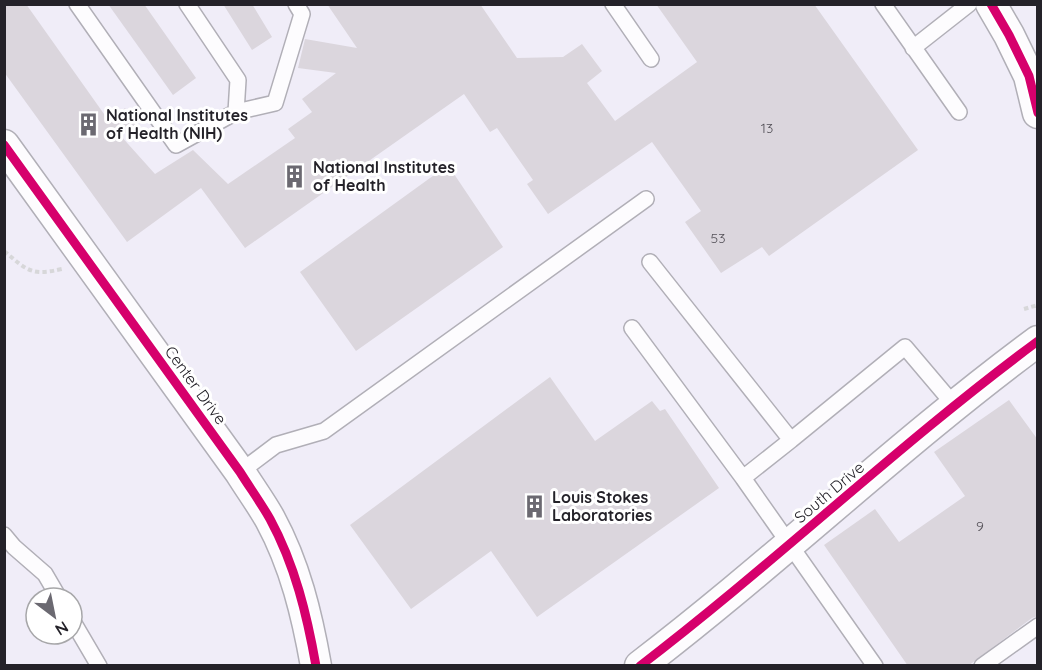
<svg xmlns="http://www.w3.org/2000/svg" width="1042" height="670" font-family="Quicksand,sans-serif">
<style>
.building{fill:#dbd6dd}
.lines{fill:none;stroke-linecap:round;stroke-linejoin:round}
.service-casing{stroke:#b1afb7;stroke-width:18}
.minor-casing{stroke:#b1afb7;stroke-width:33}
.path{stroke:#d7d7d9;stroke-width:4;stroke-dasharray:4.5 3;stroke-linecap:butt}
.service{stroke:#fdfcfe;stroke-width:15}
.minor{stroke:#fdfcfe;stroke-width:30}
.cycleway-casing{stroke:#fff;stroke-width:13}
.cycleway{stroke:#d6006c;stroke-width:9}
.labels{text-anchor:middle;dominant-baseline:central;stroke-width:6;stroke-linejoin:round;paint-order:stroke}
.number-label{font-size:14px;fill:#545158}
.poi-label{font-size:16px;font-weight:bold;fill:#242229;stroke:#fff;text-anchor:start}
.street-label{font-size:16px;fill:#242229;stroke:#fff}
</style>
<rect width="100%" height="100%" fill="#f0edf8"/>
<path class="building" d="M 4,4 L 26,4 L 109,121 L 125,108 L 137,127 L 120,135 L 155,174 L 193,150 L 228,184 L 295,138 L 288,129 L 312,112 L 302,99 L 336,73 L 298,68 L 305,39 L 357,48 L 327,4 L 480,4 L 517,58 L 563,57 L 582,44 L 602,71 L 587,83 L 615,121 L 697,62 L 656,4 L 814,4 L 918,150 L 769,256 L 762,247 L 721,273 L 685,222 L 701,211 L 652,142 L 548,214 L 527,184 L 533,180 L 497,128 L 490,132 L 464,94 L 245,248 L 201,188 L 127,242 L 4,72 Z
M 108,4 L 144,4 L 196,78 L 173,95 Z
M 223,4 L 252,4 L 272,37 L 252,50 Z
M 448,165 L 503,247 L 356,351 L 300,272 Z
M 550,377 L 595,441 L 652,401 L 660,411 L 665,409 L 719,488 L 537,617 L 491,551 L 411,609 L 350,525 Z
M 1009,400 L 1038,440 L 1038,616 L 1032,618 L 968,666 L 908,666 L 824,545 L 875,509 L 899,542 L 965,496 L 934,452 Z"/>
<g class="lines">
<defs>
<path id="service" d="M 77,4 L 176,145 L 236,112 L 238,80 L 187,4
M 613,4 L 651,59
M 883,4 L 959,112
M 913,48 L 969,4
M 236,112 L 275,103 L 302,14 L 296,4
M 650,262 L 791,440 L 905,347 L 955,406
M 632,328 L 743,478 L 875,666
M 240,472 L 276,445 L 324,431 L 646,199
M 743,478 L 791,440
M 4,535 L 14,547 L 45,574 L 59,598
M 72,620 L 99,666
M 982,666 L 1038,626"/>
<path id="minor" d="M 991,4 L 1009,35 L 1029,76 L 1038,113
M 4,145 L 240,472 C 250,488 261,503 270,519 C 295,565 307,615 316,666
M 640,666 C 776,562 900,443 1038,341"/>
</defs>
<use href="#service" class="service-casing"/>
<use href="#minor" class="minor-casing"/>
<path class="path" d="M 4,251 C 28,271 31,276 62,269
M 1024,309 L 1038,305"/>
<use href="#service" class="service"/>
<use href="#minor" class="minor"/>
<defs>
<path id="cycleway" d="M 991,4 L 1009,35 L 1029,76 L 1038,113
M 4,145 L 240,472 C 250,488 261,503 270,519 C 295,565 307,615 316,666
M 640,666 C 776,562 900,443 1038,341"/>
</defs>
<use href="#cycleway" class="cycleway-casing"/>
<use href="#cycleway" class="cycleway"/>
</g>
<defs>
<symbol id="building-bare" viewBox="-9 -9 18 18"><path d="M-4-6H4V6H1V3H-1V6H-4ZM-2.5-4.3h1.7v1.8h-1.7ZM.8-4.3h1.7v1.8H.8ZM-2.5-1h1.7V.8h-1.7ZM.8-1h1.7V.8H.8Z" fill="#6b6971" stroke="#fff" stroke-width="2.5" paint-order="stroke"/></symbol>
</defs>
<g fill-rule="evenodd">
<use href="#building-bare" x="72" y="108" width="33" height="33"/>
<use href="#building-bare" x="278" y="160" width="33" height="33"/>
<use href="#building-bare" x="518" y="490" width="33" height="33"/>
</g>
<g class="labels">
<g class="number-label">
<text x="767" y="128">13</text>
<text x="718" y="238">53</text>
<text x="980" y="526">9</text>
</g>
<g class="poi-label">
<text x="106" y="115">National Institutes<tspan x="106" dy="18">of Health (NIH)</tspan></text>
<text x="313" y="167">National Institutes<tspan x="313" dy="18">of Health</tspan></text>
<text x="552" y="497">Louis Stokes<tspan x="552" dy="18">Laboratories</tspan></text>
</g>
<g class="street-label">
<text transform="translate(196 385) rotate(54)">Center Drive</text>
<text transform="translate(829 492) rotate(-40)">South Drive</text>
</g>
</g>
<rect width="1042" height="670" fill="none" stroke="#242229" stroke-width="12"/>
<g transform="translate(54 616) rotate(148)"><circle r="28" fill="#ffffff" stroke="#a7a7a9" stroke-width="1.5"/>
<path d="M0-4.5L10 22L0 15L-10 22Z" fill="#6b6971"/>
<text y="-9" font-size="16" font-weight="bold" text-anchor="middle" fill="#242229">N</text>
</g>
</svg>
